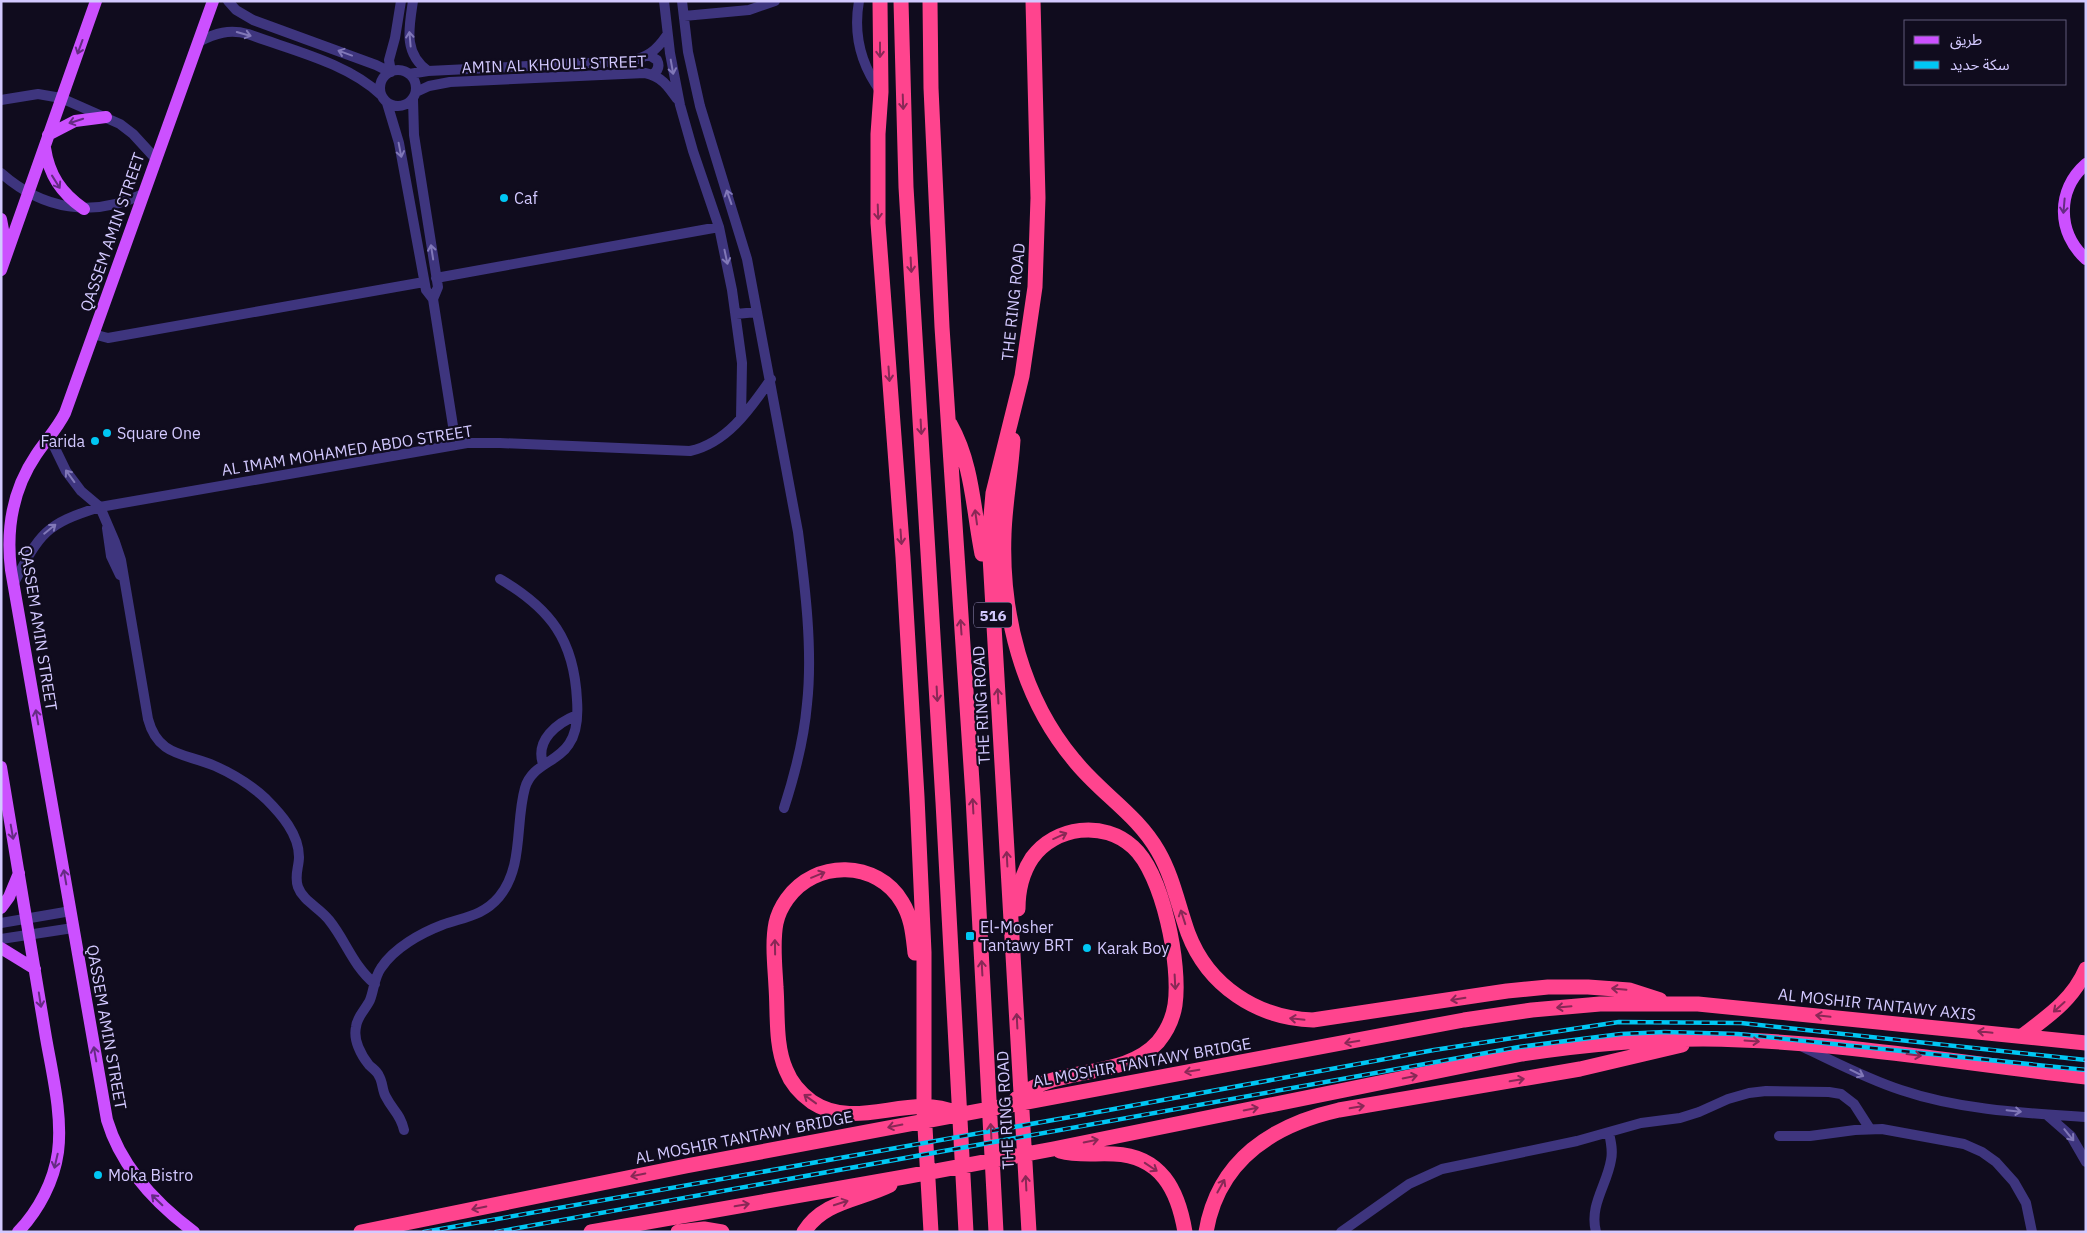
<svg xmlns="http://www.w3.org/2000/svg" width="2087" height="1233" font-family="'IBM Plex Sans','Noto Sans Arabic',sans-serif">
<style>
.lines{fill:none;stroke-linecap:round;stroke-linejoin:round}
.minor{stroke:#3e357e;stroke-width:10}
.major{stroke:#cc50ff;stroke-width:12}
.highway{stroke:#ff448e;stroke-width:15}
.rail-casing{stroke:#00c7f4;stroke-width:4.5}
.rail{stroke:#100c1e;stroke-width:2.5;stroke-dasharray:8;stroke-linecap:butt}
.oneway{stroke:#8178b8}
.oneway2{stroke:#652b83}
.oneway3{stroke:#882856}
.poi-dot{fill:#00c7f4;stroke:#100c1e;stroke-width:2}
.labels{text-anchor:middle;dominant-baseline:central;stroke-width:4.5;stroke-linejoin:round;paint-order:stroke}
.shield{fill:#100c1e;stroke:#9890bc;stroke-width:1}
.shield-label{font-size:15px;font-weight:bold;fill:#d3c9ff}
.street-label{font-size:16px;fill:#d3c9ff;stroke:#100c1e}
.poi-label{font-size:16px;fill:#d3c9ff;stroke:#100c1e;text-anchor:start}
</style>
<rect width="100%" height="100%" fill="#100c1e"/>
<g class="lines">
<path class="minor" d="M 228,1 L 236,10 L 253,20 L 376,65 L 390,72
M 413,1 C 409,28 403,53 428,71
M 664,1 L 670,53 L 680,105 L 693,151 L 719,227 L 732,290 L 742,363 L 741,418
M 682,1 L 688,52 L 700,106 L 747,259 L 798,532 C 805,586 813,650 807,704 C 804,739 795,774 784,808
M 859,1 C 853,35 861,65 881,92
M 684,16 L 749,10 L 775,1
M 198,42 C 216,33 229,29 248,34 C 291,50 348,63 381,95
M 649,55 L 657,60 C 660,66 658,71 652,75
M380 88a18 18 0 1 1 36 0a18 18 0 1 1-36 0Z
M 391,72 L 389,60 L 395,38 L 401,1
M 409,74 L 428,71 L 629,61 C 647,58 656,51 667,35
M 416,92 L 429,86 L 450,82 L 645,73 C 661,76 668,86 677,99
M 413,99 L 414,135 L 438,287 L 433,299
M 1,100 L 38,94 L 61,98 L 120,124 L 133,134 L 155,158
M 387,103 L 399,143 L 426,290 L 433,299 L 456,445
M 1,173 C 43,210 93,218 143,194
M 436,278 L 719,227
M 736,314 L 757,312
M 93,334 L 108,338 L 424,282
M 50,438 L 66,471 L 81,491 L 100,507 L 115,542 L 121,560 L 148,719 C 158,757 185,753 215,766 C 233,774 251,785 266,799 C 281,814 299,834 299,857 C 299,867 294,876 298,887 C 303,901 320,908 329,920 C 346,941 353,966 375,984
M 107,528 L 111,556 L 120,575
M 14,583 C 40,533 45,524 100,507 L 467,443 L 500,443 L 690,451 C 727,443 750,409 771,379
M 543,764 C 535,740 557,723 577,715
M 1,923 L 71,911
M 1,939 L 73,928
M 1803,1047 C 1835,1062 1867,1079 1901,1090 C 1960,1110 2024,1113 2086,1117
M 2047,1115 L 2071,1136 L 2086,1162
M 404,1130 C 400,1113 393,1111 386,1097 C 382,1091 383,1082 379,1076 C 377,1071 373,1069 369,1065 C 361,1055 353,1040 356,1027 C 357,1016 366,1009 370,1000 C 374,990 374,978 381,968 C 394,948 421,933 442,925 C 464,917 483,916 499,897 C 524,867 515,823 525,788 C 532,764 557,763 569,744 C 578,731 578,714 577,700 C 574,640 551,609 500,579
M 1779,1136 L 1810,1136 L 1855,1130 L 1882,1129 L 1964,1144 L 1982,1152 L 1996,1162 L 2014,1182 L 2026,1203 L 2032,1232
M 1341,1232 L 1409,1184 L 1442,1169 L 1577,1141 L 1641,1123 L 1680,1118 L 1699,1112 L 1728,1099 L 1749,1093 L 1766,1091 L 1829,1092 L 1841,1094 L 1854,1104 L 1870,1129
M 1596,1232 C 1589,1205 1607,1185 1611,1160 C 1613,1151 1611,1142 1609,1133"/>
<path class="major" d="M 48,135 L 75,121 L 106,117
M 45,148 C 49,175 61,193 84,209
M 2086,164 C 2056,190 2057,233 2086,259
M 1,219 L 7,251
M 1,270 L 96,1
M 1,767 C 16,855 31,943 45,1032 C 51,1069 63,1114 58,1152 C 54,1181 39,1210 18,1232
M 1,908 L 9,897 L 19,873
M 1,948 L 35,969
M 194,1232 C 155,1203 121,1167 107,1120 L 11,570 C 6,529 13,489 36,455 C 46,440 57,429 65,413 L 213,1"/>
<path class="highway" d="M 880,1 L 881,92 L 878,134 L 878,223 L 903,557 L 917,797 L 924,952 L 924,1110 L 931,1232
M 901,1 L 906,187 L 943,802 L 966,1232
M 930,1 L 931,88 L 942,327 L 973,797 L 996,1232
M 950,424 C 973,465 973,509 982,554
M 1013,440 C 1011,472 1005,503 1004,534 C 1001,614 1022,698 1074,760 C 1100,793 1137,814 1158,851 C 1173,877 1178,905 1188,933 C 1208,986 1257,1018 1313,1020 L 1507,991 L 1548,987 L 1588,987 L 1629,990 L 1660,1000
M 915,953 C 913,936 912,918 902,902 C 877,860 815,859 787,899 C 782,906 778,914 776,923 C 772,943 775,966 776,987 C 778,1014 775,1045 786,1070 C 791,1083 801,1094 812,1102 C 857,1132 909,1092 956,1113
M 2022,1036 C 2047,1017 2073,1000 2086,969
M 1016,1099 C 1055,1064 1123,1081 1158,1042 C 1167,1031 1173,1018 1175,1005 C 1181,965 1163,874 1133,847 C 1104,820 1055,826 1032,858 C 1022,873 1018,891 1018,909
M 1060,1151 C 1078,1156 1095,1153 1114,1154 C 1161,1156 1178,1190 1185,1232
M 361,1232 L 686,1166 L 1464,1020 L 1532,1010 L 1600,1004 L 1698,1004 L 2086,1043
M 591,1232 L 904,1177 L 1053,1149 L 1522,1054 C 1582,1045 1642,1039 1703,1039 C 1831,1040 1958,1063 2086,1077
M 678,1232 L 704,1229 L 722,1232
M 804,1232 C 823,1201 860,1200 890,1185
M 1029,1232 L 989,539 L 993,493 L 1022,376 L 1035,287 L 1038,198 L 1033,1
M 1206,1232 C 1218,1160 1273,1125 1339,1110 L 1580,1069 L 1682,1045"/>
<defs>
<path id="rail" d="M 424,1232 L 1087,1114 L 1434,1050 L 1619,1022 L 1741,1023 L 2086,1060
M 496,1232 L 1519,1047 L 1621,1034 L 1665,1032 L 1738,1034 L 2086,1070"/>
</defs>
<use href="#rail" class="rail-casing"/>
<use href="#rail" class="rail"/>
</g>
<defs><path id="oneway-shaft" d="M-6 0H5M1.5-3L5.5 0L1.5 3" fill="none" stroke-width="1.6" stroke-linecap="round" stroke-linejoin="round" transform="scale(1.25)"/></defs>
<g class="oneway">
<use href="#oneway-shaft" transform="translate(244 34) rotate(16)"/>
<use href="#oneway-shaft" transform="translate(410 39) rotate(-95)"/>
<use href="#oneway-shaft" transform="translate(345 53) rotate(-160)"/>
<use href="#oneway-shaft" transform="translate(672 67) rotate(80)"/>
<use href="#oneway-shaft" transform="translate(400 150) rotate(79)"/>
<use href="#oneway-shaft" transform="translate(729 197) rotate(-109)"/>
<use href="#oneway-shaft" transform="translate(432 252) rotate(-99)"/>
<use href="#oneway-shaft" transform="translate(726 257) rotate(78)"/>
<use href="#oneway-shaft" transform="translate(70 476) rotate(-126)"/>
<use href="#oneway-shaft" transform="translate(50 529) rotate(-39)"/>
<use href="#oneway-shaft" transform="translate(1857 1073) rotate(26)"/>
<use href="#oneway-shaft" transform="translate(2014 1111) rotate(6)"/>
<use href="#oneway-shaft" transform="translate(2069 1135) rotate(51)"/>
</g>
<g class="oneway2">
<use href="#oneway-shaft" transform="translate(80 47) rotate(110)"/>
<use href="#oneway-shaft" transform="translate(76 121) rotate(162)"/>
<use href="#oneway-shaft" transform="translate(56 182) rotate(58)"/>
<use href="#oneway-shaft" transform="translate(2064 206) rotate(95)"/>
<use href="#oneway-shaft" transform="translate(37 717) rotate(-100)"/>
<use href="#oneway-shaft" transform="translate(12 832) rotate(80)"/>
<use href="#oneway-shaft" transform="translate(65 877) rotate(-100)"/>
<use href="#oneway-shaft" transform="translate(40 1000) rotate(81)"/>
<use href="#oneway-shaft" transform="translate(95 1054) rotate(-100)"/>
<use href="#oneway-shaft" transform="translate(56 1161) rotate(103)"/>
<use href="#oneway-shaft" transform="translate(157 1200) rotate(-136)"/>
</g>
<g class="oneway3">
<use href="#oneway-shaft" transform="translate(880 50) rotate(90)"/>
<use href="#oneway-shaft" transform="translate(903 102) rotate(88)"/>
<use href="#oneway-shaft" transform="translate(878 212) rotate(88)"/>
<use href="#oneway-shaft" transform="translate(911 265) rotate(87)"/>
<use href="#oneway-shaft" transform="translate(889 374) rotate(86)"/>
<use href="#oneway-shaft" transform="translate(921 427) rotate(87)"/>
<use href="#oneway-shaft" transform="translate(976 517) rotate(-98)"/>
<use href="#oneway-shaft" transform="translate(901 537) rotate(86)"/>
<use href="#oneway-shaft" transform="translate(961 627) rotate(-94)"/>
<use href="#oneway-shaft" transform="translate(937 694) rotate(87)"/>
<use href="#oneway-shaft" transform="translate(998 696) rotate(-93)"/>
<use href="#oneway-shaft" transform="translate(973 806) rotate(-93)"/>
<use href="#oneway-shaft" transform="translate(1060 836) rotate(-24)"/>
<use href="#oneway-shaft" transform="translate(1007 859) rotate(-93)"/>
<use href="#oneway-shaft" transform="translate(818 875) rotate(-22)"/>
<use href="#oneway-shaft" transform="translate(1183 917) rotate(-108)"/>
<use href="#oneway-shaft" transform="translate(775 947) rotate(-91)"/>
<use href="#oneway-shaft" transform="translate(982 968) rotate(-93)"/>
<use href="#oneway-shaft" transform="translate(1175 982) rotate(87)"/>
<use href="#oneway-shaft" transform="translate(1619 989) rotate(-175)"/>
<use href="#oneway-shaft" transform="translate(1458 999) rotate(171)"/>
<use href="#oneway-shaft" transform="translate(1564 1007) rotate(175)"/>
<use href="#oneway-shaft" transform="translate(2059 1007) rotate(138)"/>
<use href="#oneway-shaft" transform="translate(1823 1016) rotate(-174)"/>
<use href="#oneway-shaft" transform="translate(1297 1019) rotate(-174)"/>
<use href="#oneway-shaft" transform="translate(1017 1021) rotate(-93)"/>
<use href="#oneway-shaft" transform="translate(1985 1032) rotate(-174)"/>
<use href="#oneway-shaft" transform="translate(1752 1041) rotate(4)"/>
<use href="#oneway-shaft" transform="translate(1352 1042) rotate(170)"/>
<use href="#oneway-shaft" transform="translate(1914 1055) rotate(7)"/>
<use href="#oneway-shaft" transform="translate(1192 1071) rotate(170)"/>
<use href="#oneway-shaft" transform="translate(1410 1077) rotate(-11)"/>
<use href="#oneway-shaft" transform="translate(1517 1080) rotate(-10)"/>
<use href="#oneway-shaft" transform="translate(810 1099) rotate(-144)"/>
<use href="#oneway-shaft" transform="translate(1357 1107) rotate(-10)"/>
<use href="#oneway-shaft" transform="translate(1251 1109) rotate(-11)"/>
<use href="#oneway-shaft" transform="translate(895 1126) rotate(169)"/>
<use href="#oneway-shaft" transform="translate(991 1131) rotate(-93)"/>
<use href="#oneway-shaft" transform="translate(1091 1141) rotate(-11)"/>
<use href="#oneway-shaft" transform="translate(1151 1167) rotate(34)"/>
<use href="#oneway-shaft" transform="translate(638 1175) rotate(168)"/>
<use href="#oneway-shaft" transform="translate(1026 1183) rotate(-93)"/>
<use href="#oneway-shaft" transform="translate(1221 1186) rotate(-61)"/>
<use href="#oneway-shaft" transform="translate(841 1203) rotate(-18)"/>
<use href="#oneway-shaft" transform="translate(742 1205) rotate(-10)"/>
<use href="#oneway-shaft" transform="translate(479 1208) rotate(168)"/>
</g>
<g class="poi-dot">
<circle cx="504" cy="198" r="5"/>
<circle cx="107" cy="433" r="5"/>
<circle cx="95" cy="441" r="5"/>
<rect x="965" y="931" width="10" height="10" rx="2.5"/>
<circle cx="1087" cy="948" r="5"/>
<circle cx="98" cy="1175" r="5"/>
</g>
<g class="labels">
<rect class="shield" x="974" y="602.5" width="38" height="25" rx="4"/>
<g class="shield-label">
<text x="993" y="615">516</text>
</g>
<g class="street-label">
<text transform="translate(554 64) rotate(-2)">AMIN AL KHOULI STREET</text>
<text transform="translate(112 232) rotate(-71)">QASSEM AMIN STREET</text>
<text transform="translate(1013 302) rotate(-84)">THE RING ROAD</text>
<text transform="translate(347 450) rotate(-9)">AL IMAM MOHAMED ABDO STREET</text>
<text transform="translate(39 628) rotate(81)">QASSEM AMIN STREET</text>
<text transform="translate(981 705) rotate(-93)">THE RING ROAD</text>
<text transform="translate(1877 1004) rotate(6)">AL MOSHIR TANTAWY AXIS</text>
<text transform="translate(107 1027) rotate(80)">QASSEM AMIN STREET</text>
<text transform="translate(1142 1062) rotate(-10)">AL MOSHIR TANTAWY BRIDGE</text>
<text transform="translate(1005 1110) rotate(-93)">THE RING ROAD</text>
<text transform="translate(744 1137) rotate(-11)">AL MOSHIR TANTAWY BRIDGE</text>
</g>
<g class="poi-label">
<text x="514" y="198">Caf</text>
<text x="117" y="433">Square One</text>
<text x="85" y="441" text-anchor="end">Farida</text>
<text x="980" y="927">El-Mosher<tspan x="980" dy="18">Tantawy BRT</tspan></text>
<text x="1097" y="948">Karak Boy</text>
<text x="108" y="1175">Moka Bistro</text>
</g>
</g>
<rect width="2087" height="1233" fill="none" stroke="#d3c9ff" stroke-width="5"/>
<rect x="1904" y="20" width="162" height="65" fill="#100c1e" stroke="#5e5878"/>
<rect x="1914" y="36" width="25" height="8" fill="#cc50ff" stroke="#5e5878"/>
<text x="1950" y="45" font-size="15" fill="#d3c9ff">طريق</text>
<rect x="1914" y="61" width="25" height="8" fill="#00c7f4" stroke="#5e5878"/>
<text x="1950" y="70" font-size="15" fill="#d3c9ff">سكة حديد</text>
</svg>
